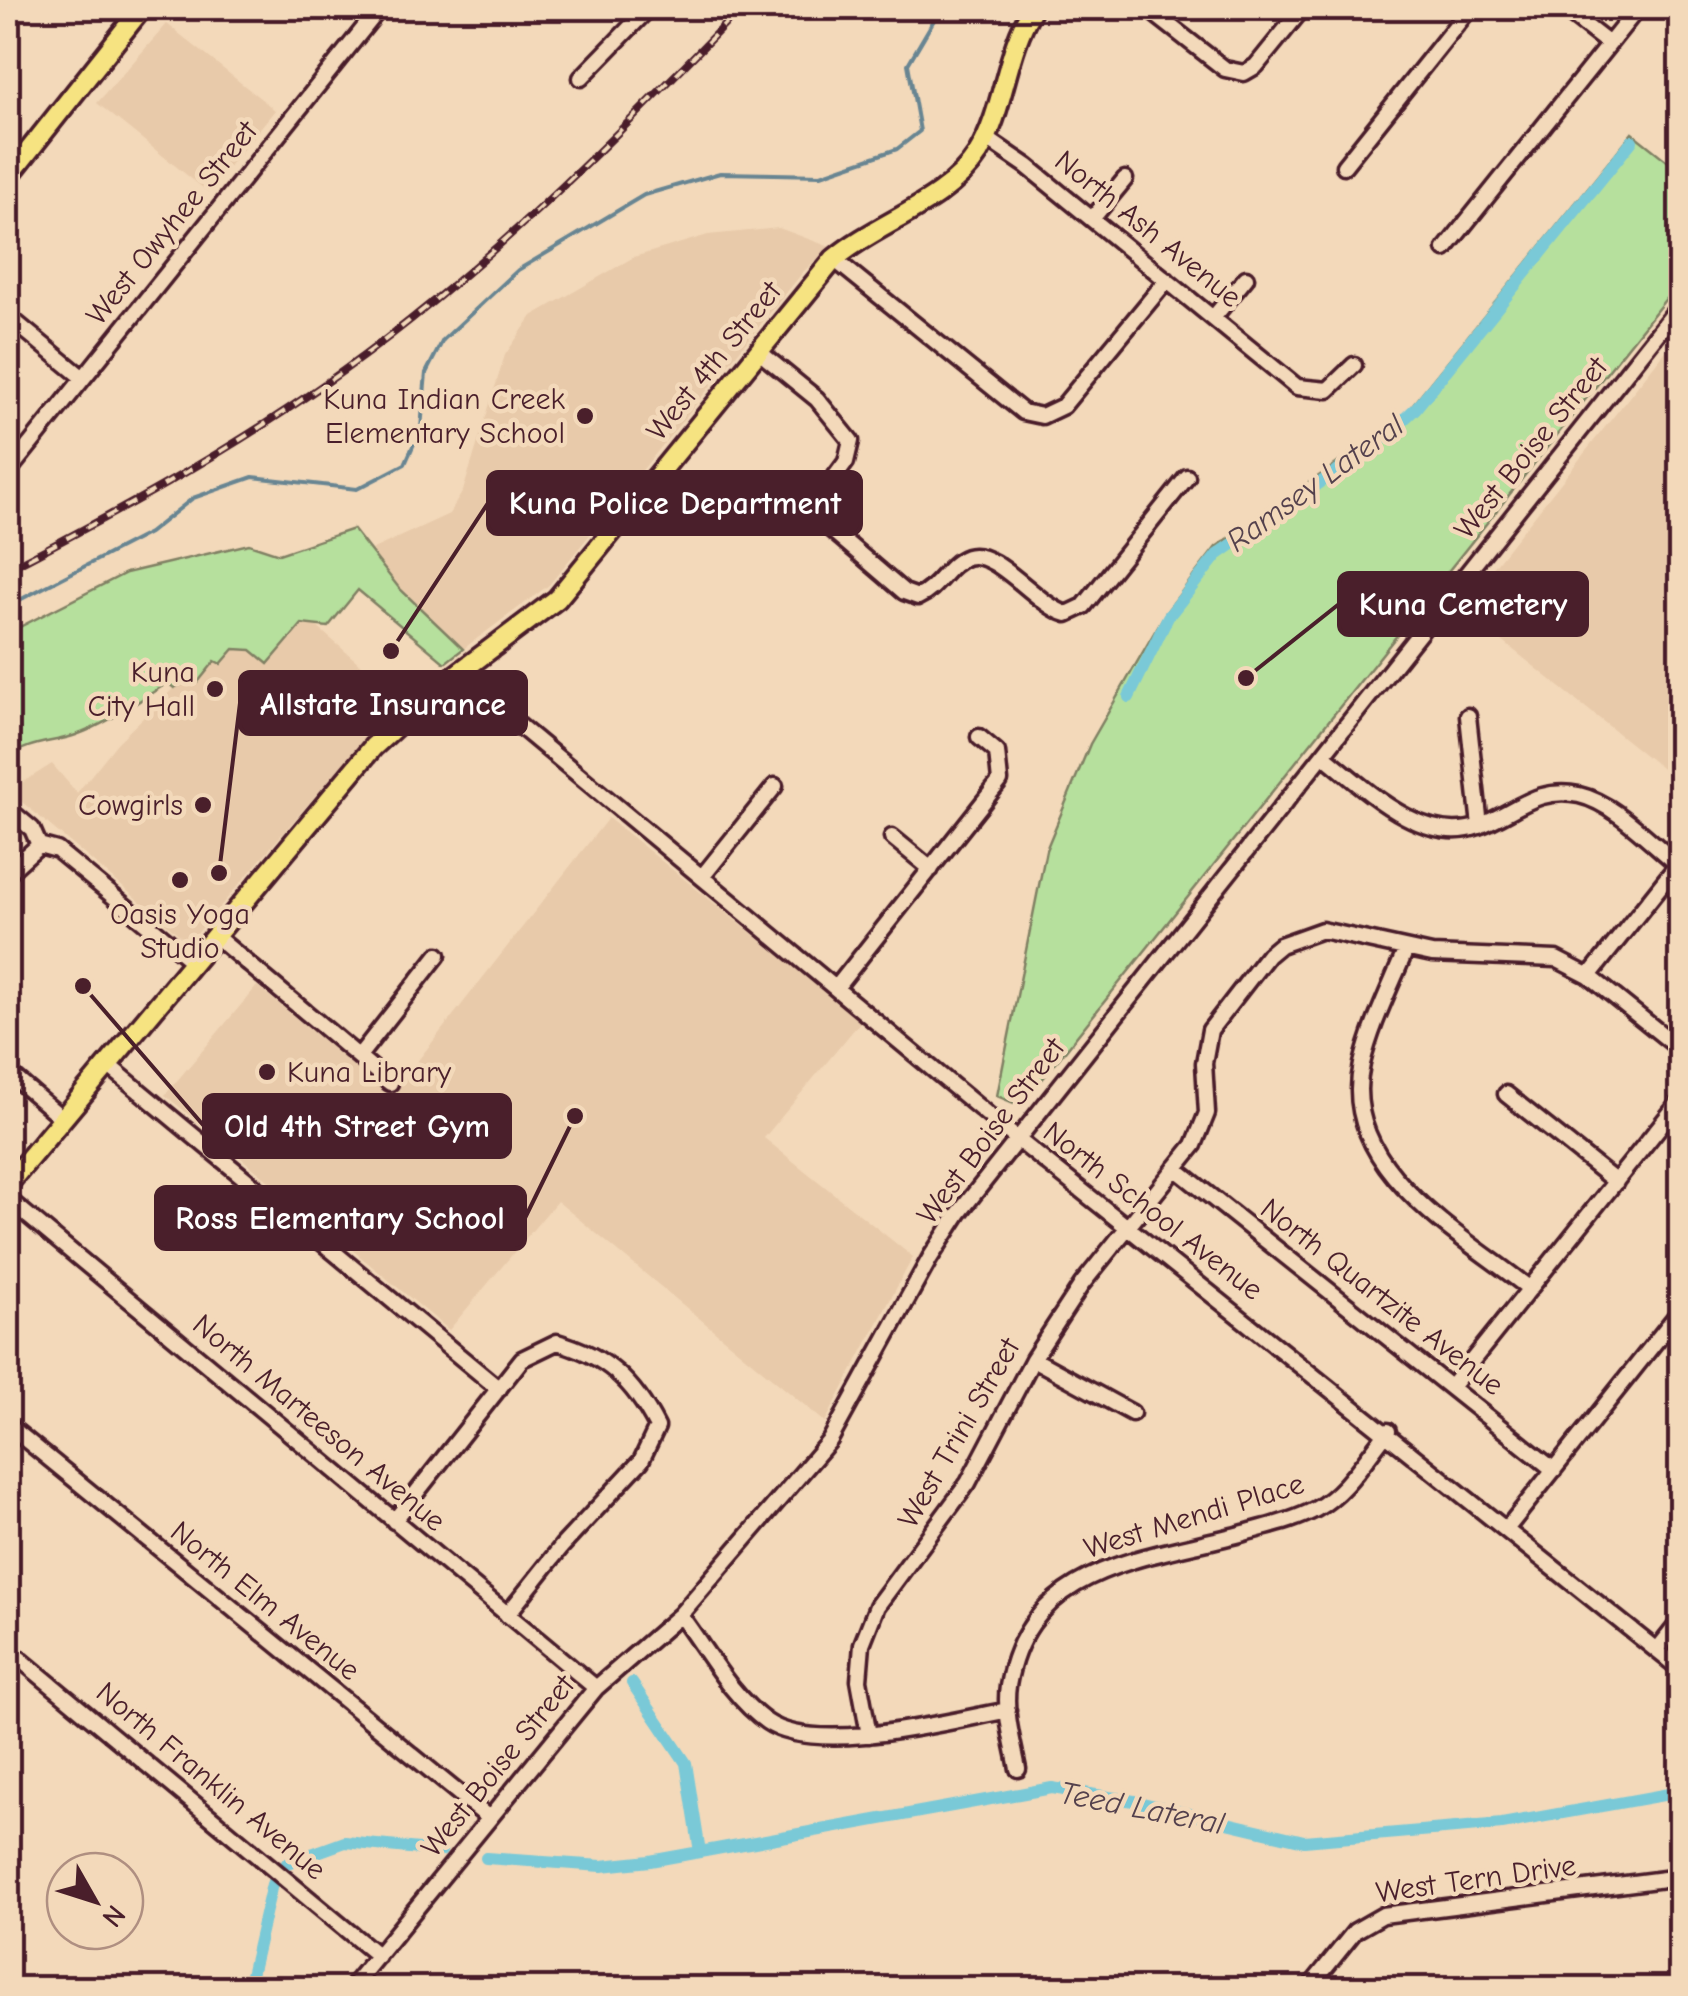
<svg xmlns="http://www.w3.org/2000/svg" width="1688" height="1996" font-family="'Comic Neue',sans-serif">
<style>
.built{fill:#e8caaa}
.green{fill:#b6e09d;stroke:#808064;stroke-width:2.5}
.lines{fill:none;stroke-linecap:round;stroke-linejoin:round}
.stream{stroke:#678592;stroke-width:4}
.canal{stroke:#7ac9d7;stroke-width:12}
.minor-casing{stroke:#4a1f2b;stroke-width:21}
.major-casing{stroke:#4a1f2b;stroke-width:25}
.minor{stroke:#f3d9ba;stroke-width:14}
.major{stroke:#f6e381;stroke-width:18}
.rail-casing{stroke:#4a1f2b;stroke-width:8}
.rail{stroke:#f3d9ba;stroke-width:4;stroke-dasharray:11;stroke-linecap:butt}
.poi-dot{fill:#4a1f2b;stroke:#f3d9ba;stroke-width:4}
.labels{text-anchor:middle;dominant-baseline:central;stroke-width:9;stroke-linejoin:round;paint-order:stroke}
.street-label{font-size:30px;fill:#4a1f2b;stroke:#f3d9ba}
.poi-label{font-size:30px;fill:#4a1f2b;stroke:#f3d9ba;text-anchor:end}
.water-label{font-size:32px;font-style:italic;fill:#54414d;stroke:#f3d9ba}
.leader{fill:none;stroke:#4a1f2b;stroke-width:4}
.callout-dot{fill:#4a1f2b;stroke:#f3d9ba;stroke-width:4}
.callout{fill:#4a1f2b;stroke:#4a1f2b;stroke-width:4}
.callout-label{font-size:32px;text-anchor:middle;font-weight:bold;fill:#fff}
</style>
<rect width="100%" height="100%" fill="#f3d9ba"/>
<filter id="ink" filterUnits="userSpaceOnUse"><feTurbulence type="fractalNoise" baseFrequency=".01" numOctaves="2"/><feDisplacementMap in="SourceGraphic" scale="20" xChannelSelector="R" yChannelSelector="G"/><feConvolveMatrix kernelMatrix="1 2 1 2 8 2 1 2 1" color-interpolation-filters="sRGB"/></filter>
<g filter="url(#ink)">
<path class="built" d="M 167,24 L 275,110 L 208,192 L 97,103 Z
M 779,228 L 830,247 L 804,271 L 549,585 L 463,649 L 399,588 L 371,550 L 449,514 L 463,491 L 505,355 L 532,316 L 634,257 L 708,235 Z
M 1680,333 L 1680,783 L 1461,608 Z
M 302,624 L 315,625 L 399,698 L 189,943 L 9,791 L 52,764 L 77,793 L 117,743 L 180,682 L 216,660 L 221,664 L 234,649 L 251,650 L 269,664 Z
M 608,818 L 861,1021 L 764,1138 L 913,1257 L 825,1422 L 557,1201 L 449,1330 L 165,1095 L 257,986 L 386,1093 L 405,1077 Z"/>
<path class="green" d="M 1632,133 L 1680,171 L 1680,281 L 1021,1106 L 997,1096 L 1046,850 L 1090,744 L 1166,612 L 1216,547 L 1400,420 Z
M 353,529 L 399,588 L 463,649 L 445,663 L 358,590 L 328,627 L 302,624 L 268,664 L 251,650 L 234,649 L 221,664 L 215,661 L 198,682 L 193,678 L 174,688 L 168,683 C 137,701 110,723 76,735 C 53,743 26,742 8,758 L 8,633 L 126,573 L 249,544 L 279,554 Z"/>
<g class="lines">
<path class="stream" d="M 8,606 L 149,533 L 193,498 L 253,477 L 357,489 L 405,464 L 421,428 L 426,373 L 443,340 L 518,270 L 644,195 L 720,173 L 821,175 L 897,149 L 920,131 L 908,64 L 941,8"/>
<path class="canal" d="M 1129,697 L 1168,617 L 1217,555 L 1384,438 L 1416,408 L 1632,141
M 632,1683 L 686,1763 L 700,1852
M 486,1858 L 602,1866 L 650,1861 L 1052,1788 L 1134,1801 L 1304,1841 L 1502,1824 L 1680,1792
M 287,1863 L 345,1842 L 441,1851
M 248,1988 L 272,1884"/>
<defs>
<path id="minor" d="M 1147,8 L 1225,69 L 1244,73 L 1256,66 L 1303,8
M 1563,8 L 1609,44
M 581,78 L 649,8
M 986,138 L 1027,166 L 1297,387 L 1328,390 L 1354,365
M 1344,166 L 1470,8
M 1092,219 L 1125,179
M 1445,249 L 1638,8
M 834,259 L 1023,412 L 1042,416 L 1063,406 L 1167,280
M 8,316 L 83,378
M 1213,318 L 1246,278
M 758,351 L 817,399 L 851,441 L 846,462 L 817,501 L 820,520 L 904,592 L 918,597 C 939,588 947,564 967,557 C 995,547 1037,606 1067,614 L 1084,606 L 1187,477
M 8,472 L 380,8
M 457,674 L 1017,1139 L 1680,1669
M 1468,716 L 1480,826
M 1323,755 C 1362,786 1422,847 1479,826 C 1516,812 1537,786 1579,795 C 1615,803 1652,844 1680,866
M 8,809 L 32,829 L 39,845
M 892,837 L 931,869
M 39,845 L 57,850 L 192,961
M 8,873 L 39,845
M 702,877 L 775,786
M 214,935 L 390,1083
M 1406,949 C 1391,986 1371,1025 1362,1064 C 1338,1168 1461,1234 1530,1289
M 1589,976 L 1678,864
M 836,988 L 1000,781 L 997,752 L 979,737
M 359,1056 L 438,955
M 108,1065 L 499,1389
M 8,1072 L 62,1118
M 1506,1094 L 1616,1182
M 1175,1168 L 1554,1470
M 8,1199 L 596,1688
M 1033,1359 L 1132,1413
M 1451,1387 L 1680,1101
M 8,1425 L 489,1818
M 394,1521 L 522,1359 L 557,1342 C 607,1356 634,1382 657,1427 L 641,1461 L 562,1546 L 507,1615
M 1508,1527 L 1680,1311
M 680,1615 C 706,1649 731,1697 767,1722 C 816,1756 950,1721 1008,1710
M 8,1649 L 378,1956
M 1657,1650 L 1680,1621
M 869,1735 L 859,1680 L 862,1644 L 877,1606 L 968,1483 L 1033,1359 L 1082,1284 L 1194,1145 L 1207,1113 L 1204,1063 L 1210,1030 L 1268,955 L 1280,945 L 1322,930 L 1432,954 L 1556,959 L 1589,976 L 1680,1049
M 1018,1769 C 1013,1743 1004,1712 1008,1686 C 1029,1563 1145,1560 1244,1533 C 1268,1526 1294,1521 1316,1509 C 1347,1492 1366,1457 1388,1431
M 351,1988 L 596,1688 L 680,1615 L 830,1440 L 930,1258 L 959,1213 L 1680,305
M 1309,1988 L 1355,1931 L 1383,1915 L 1680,1877"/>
<path id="major" d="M 8,177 L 142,8
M 8,1184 L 373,747 L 432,693 L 557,599 L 834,259 C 878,222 946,204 978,154 C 1005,109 1005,52 1033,8"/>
</defs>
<use href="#minor" class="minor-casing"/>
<use href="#major" class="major-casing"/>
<use href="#minor" class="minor"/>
<use href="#major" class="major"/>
<defs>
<path id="rail" d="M 8,569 C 116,513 223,455 323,385 C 479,277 610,142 741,8"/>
</defs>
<use href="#rail" class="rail-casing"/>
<use href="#rail" class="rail"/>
</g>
</g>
<g class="poi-dot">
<circle cx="585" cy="416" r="10"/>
<circle cx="215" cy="689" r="10"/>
<circle cx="203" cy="805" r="10"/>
<circle cx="180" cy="880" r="10"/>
<circle cx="267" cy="1072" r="10"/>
</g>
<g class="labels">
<g class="street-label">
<text transform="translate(172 223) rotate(-51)">West Owyhee Street</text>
<text transform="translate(1148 229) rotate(39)">North Ash Avenue</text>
<text transform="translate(714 361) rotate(-51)">West 4th Street</text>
<text transform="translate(1531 448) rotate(-51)">West Boise Street</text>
<text transform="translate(991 1131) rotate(-53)">West Boise Street</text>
<text transform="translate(1153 1211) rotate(38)">North School Avenue</text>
<text transform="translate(1382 1297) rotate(38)">North Quartzite Avenue</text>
<text transform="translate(319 1423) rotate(40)">North Marteeson Avenue</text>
<text transform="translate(959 1433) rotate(-60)">West Trini Street</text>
<text transform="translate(1194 1516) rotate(-17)">West Mendi Place</text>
<text transform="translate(265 1601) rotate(39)">North Elm Avenue</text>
<text transform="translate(498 1766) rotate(-51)">West Boise Street</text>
<text transform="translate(211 1781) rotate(40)">North Franklin Avenue</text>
<text transform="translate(1476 1879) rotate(-8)">West Tern Drive</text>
</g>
<g class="poi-label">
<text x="565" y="399">Kuna Indian Creek<tspan x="565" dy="34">Elementary School</tspan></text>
<text x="195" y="672">Kuna<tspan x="195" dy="34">City Hall</tspan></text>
<text x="183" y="805">Cowgirls</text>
<text x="180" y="914" text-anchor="middle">Oasis Yoga<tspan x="180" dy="34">Studio</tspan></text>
<text x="287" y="1072" text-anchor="start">Kuna Library</text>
</g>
<g class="water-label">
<text transform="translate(1315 483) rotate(-36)">Ramsey Lateral</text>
<text transform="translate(1142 1808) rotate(11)">Teed Lateral</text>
</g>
</g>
<path class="leader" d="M391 651L488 503M1246 678L1339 604M219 873L240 703M83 986L204 1126M575 1116L525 1218"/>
<g class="callout-dot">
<circle cx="391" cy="651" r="10"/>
<circle cx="1246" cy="678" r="10"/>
<circle cx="219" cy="873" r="10"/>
<circle cx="83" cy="986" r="10"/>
<circle cx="575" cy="1116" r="10"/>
</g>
<g class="callout">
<rect x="488" y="472" width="373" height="62" rx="10"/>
<rect x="1339" y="573" width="248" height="62" rx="10"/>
<rect x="240" y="672" width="286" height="62" rx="10"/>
<rect x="204" y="1095" width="306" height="62" rx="10"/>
<rect x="156" y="1187" width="369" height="62" rx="10"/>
</g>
<g class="callout-label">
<text x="675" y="514">Kuna Police Department</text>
<text x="1463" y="615">Kuna Cemetery</text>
<text x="383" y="715">Allstate Insurance</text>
<text x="357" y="1137">Old 4th Street Gym</text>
<text x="340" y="1229">Ross Elementary School</text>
</g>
<rect width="1688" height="1996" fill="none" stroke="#f3d9ba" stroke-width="40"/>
<rect x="20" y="20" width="1648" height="1956" fill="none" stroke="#4a1f2b" stroke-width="4" filter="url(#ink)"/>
<g transform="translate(95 1901) rotate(129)"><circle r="48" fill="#f3d9ba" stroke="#af8f81" stroke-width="2.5"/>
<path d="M0-8L18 38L0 25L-18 38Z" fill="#4a1f2b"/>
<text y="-15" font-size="28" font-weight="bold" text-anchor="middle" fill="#4a1f2b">N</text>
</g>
</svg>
